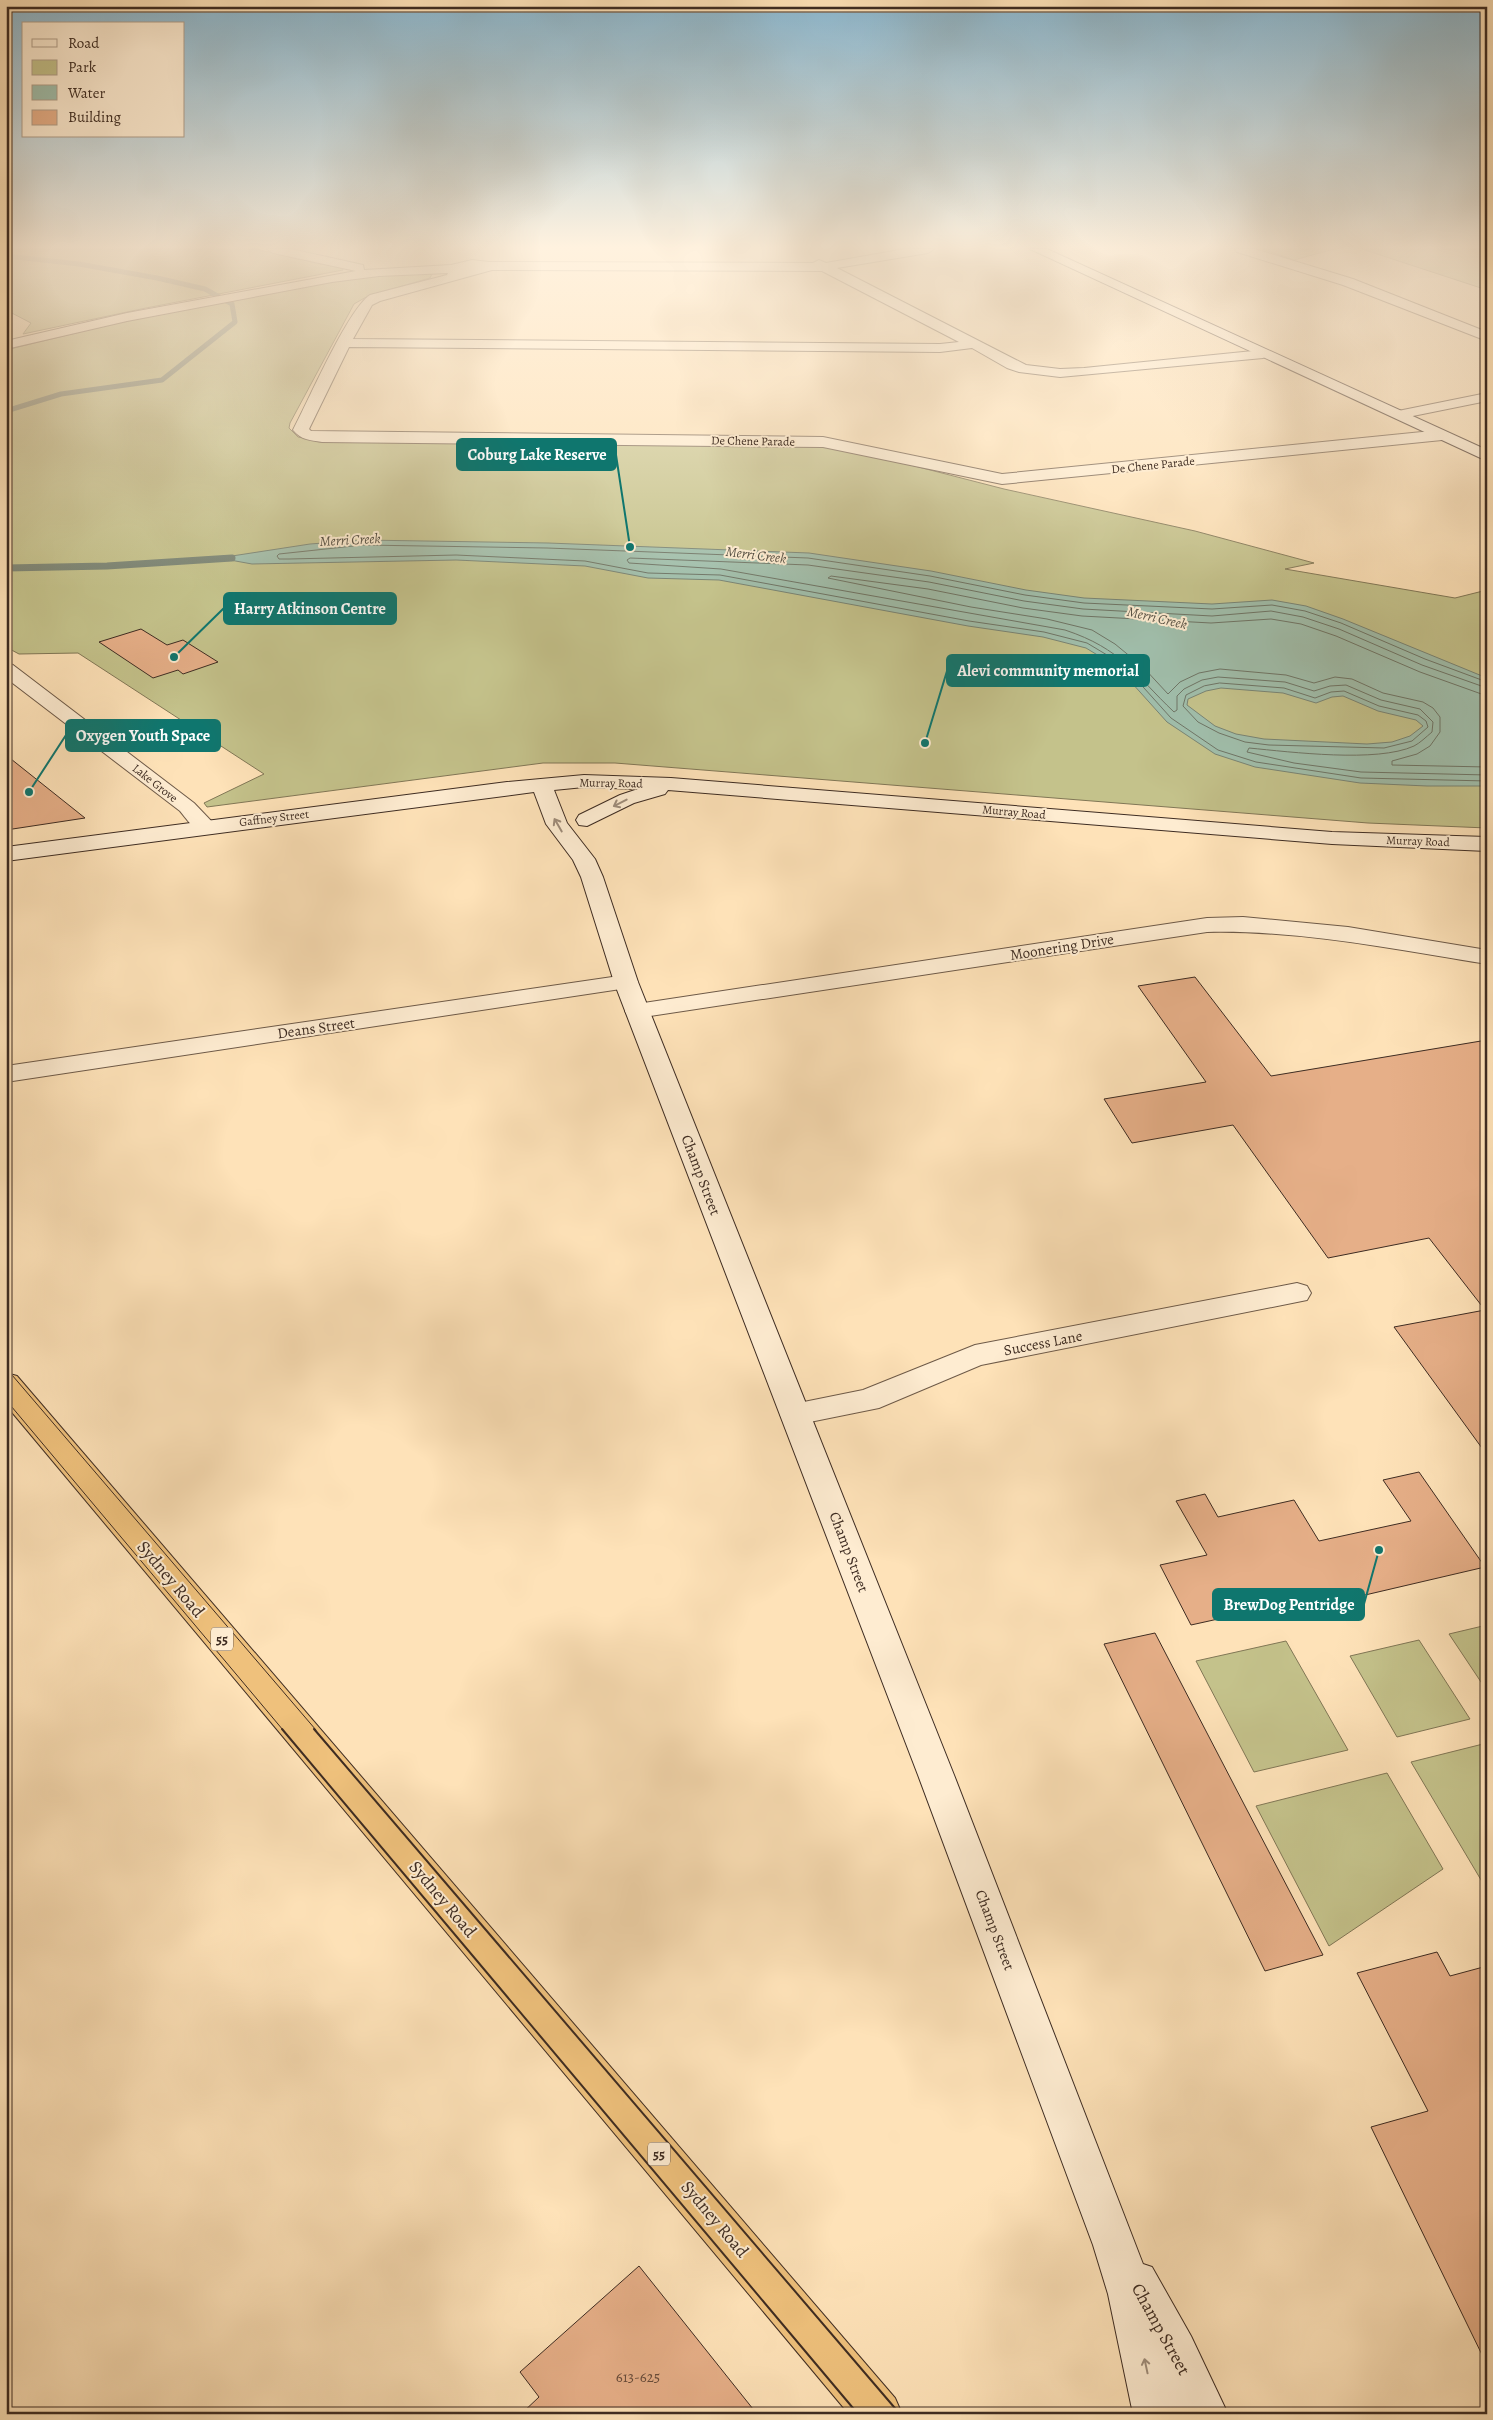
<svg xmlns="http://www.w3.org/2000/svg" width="1493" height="2420" font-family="Alegreya,serif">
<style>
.green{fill:#c4c28b;stroke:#817756}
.water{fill:#a0beab;stroke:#798474;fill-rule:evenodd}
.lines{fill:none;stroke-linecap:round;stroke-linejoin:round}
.shore{stroke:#6f7566;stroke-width:1}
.stream-far1{stroke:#798474;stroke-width:5}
.stream{stroke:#798474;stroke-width:7}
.building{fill:#e6af88;stroke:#3e2c22}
.street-casing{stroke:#6e5a48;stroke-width:2}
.secondary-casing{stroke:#3e2c22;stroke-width:2}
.highway-casing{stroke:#3e2c22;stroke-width:2}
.street{fill:#feecd1;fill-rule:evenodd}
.secondary{fill:#feecd1;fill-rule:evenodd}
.highway{fill:#efc17c;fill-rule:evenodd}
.tram-far1{stroke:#3e2c22;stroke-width:1}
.tram{stroke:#3e2c22;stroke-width:2}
.oneway{stroke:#9e8c7a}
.labels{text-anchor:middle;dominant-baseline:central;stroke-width:4;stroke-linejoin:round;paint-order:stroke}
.far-street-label{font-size:12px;fill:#3e2c22;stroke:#feecd1}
.far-water-label{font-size:14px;font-style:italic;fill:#565044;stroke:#feecd1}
.shield{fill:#feecd1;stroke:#786656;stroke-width:1}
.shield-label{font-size:14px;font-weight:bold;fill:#3e2c22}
.street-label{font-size:15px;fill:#3e2c22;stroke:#feecd1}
.near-number-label{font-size:15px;fill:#684d3c}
.near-street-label{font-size:18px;fill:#3e2c22;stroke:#feecd1}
.leader{fill:none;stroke:#0f766e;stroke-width:2}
.callout-dot{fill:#0f766e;stroke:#feecd1;stroke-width:2}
.callout{fill:#0f766e;stroke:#0f766e;stroke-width:2}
.callout-label{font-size:16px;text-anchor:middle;font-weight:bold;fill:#fff}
</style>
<rect width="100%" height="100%" fill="#fee2b8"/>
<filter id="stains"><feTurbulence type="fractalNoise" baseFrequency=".004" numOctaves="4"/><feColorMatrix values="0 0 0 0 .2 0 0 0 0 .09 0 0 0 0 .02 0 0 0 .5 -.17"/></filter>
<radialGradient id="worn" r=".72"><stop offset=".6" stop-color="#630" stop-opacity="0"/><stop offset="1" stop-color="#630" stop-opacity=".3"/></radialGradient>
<path class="green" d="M 6,249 L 255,249 L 342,267 L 343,270 L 146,308 L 23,334 L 31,323 L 6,310 Z
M 1262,249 L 1334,249 L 1294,260 Z
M 1362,249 L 1487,249 L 1487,290 Z
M 422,272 L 432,274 L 430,278 L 368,296 L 354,304 L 290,423 L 289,428 L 298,437 L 318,441 L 833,445 L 1004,489 L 1195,531 L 1314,563 L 1285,569 L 1455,598 L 1487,590 L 1487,828 L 1368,823 L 615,763 L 543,763 L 207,807 L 204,803 L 264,774 L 78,653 L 19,654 L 6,647 L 6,350 L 133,319 L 363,276 Z
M 1487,1625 L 1487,1691 L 1449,1634 Z
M 1419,1640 L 1470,1719 L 1397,1737 L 1350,1656 Z
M 1286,1641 L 1348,1750 L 1254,1772 L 1196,1661 Z
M 1487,1743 L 1487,1890 L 1411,1762 Z
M 1387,1773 L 1443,1869 L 1329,1946 L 1256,1806 Z"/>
<path class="water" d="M 363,540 L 548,543 L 809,553 L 931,571 L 1026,590 L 1084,598 L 1212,604 L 1272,600 L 1306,606 L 1343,619 L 1487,678 L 1487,786 L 1427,786 L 1360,783 L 1255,767 L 1215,754 L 1167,722 L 1131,682 L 1104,659 L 1086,648 L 1043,637 L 968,626 L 719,580 L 648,578 L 585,566 L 456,560 L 252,564 L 219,558 L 310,544 ZM 1221,688 L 1283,693 L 1316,703 L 1332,697 L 1343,696 L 1378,711 L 1416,720 L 1423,726 L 1410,736 L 1392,742 L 1367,744 L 1264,739 L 1236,734 L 1215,726 L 1187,705 L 1188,699 L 1206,691 Z"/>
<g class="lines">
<path class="shore" d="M 1487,682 L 1425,659 L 1341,623 L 1305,611 L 1272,605 L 1212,609 L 1084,603 L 1025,595 L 930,576 L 808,558 L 547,548 L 363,545 L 279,554 L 277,556 L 279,559 L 289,559 L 456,555 L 585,561 L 648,573 L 720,575 L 969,621 L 1044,632 L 1087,643 L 1107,655 L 1135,678 L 1171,718 L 1218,750 L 1256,762 L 1361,778 L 1487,781
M 1220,683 L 1284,688 L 1315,698 L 1331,692 L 1344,691 L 1379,706 L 1418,715 L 1426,721 L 1428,727 L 1412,741 L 1384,748 L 1269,745 L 1245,742 L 1219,733 L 1198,722 L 1183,706 L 1186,695 L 1204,686 Z
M 1487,688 L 1422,665 L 1339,629 L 1303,617 L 1271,611 L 1212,616 L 1083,609 L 1024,601 L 929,582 L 808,565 L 630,558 L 627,560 L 629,563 L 721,569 L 1065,630 C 1122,649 1134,674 1174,712 L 1177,710 L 1177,696 L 1184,689 L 1202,680 L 1218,677 L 1285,682 L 1314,691 L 1330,686 L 1346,685 L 1381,700 L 1420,709 L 1433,722 L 1432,732 C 1426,737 1420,743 1414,746 C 1377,763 1291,752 1249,748 L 1247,752 L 1294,763 L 1361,772 L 1487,775
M 1487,696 L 1420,672 L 1336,636 L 1301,624 L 1271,619 L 1211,623 L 1082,616 L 1023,608 L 928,589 L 831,576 L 828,578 L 971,607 L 1047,619 L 1092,630 L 1115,644 L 1143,667 L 1168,694 L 1180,682 L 1199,673 L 1220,669 L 1286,675 L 1314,683 L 1335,677 L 1352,679 L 1383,693 L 1423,702 L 1433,708 L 1440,717 L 1440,732 L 1430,746 L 1417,754 L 1392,761 L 1392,765 L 1487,767"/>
<path class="stream-far1" d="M 6,256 L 79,264 L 157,278 L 205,289 L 232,304 L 235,322 L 162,380 L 61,394 L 6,411"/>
<path class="stream" d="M 6,568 L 107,566 L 232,558"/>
</g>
<path class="building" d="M 141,629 L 167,645 L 183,640 L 218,662 L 183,674 L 178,670 L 153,678 L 99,642 Z
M 6,755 L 85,818 L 6,830 Z
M 1195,977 L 1271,1076 L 1487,1040 L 1487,1455 L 1394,1327 L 1485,1310 L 1429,1238 L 1328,1258 L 1233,1125 L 1132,1143 L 1104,1099 L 1206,1082 L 1138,986 Z
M 1419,1472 L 1485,1567 L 1318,1606 L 1313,1598 L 1191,1625 L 1160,1565 L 1207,1555 L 1176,1501 L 1205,1494 L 1218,1517 L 1294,1500 L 1319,1541 L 1411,1521 L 1383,1480 Z
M 1155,1633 L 1246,1808 L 1323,1955 L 1265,1971 L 1104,1644 Z
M 1437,1952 L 1450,1976 L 1487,1966 L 1487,2365 L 1371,2127 L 1428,2111 L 1357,1973 Z
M 639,2266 L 757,2414 L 521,2414 L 539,2397 L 520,2372 Z"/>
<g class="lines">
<defs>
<path id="street" d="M 267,249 L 291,249 L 363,265 L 364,270 L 451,265 L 472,260 L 489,262 L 813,263 L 819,260 L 826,263 L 905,249 L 934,249 L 928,253 L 837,268 L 1026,365 L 1060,369 L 1084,368 L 1263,350 L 1270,354 L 1263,358 L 1060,377 L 1019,372 L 1007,368 L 972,348 L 940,352 L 349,347 L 309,429 L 311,431 L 823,437 L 1002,474 L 1442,430 L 1450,435 L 1442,440 L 1002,484 L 823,447 L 322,442 C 310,440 301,440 293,430 C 308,402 348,309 370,295 L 447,275 L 448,273 L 379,276 L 332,282 L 127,321 L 6,349 L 6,341 L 127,313 L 356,271 L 273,253 ZM 492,270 L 822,271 L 959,342 L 940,344 L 353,339 L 372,305 L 380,301 Z
M 1235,249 L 1255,249 L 1353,279 L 1487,332 L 1487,341 L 1343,285 L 1237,252 Z
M 1487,393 L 1487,401 L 1398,419 L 1391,415 L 1398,411 Z
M 6,663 L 13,665 L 194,803 L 217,827 L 214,832 C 197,836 190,823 180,811 L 6,678 Z
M 1243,917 L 1348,927 L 1487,950 L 1487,964 C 1393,949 1302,930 1207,932 L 637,1018 L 628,1016 L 625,1011 L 628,1006 L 637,1004 L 1207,918 Z
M 626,975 L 634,977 L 638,982 L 634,987 L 6,1082 L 6,1066 Z
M 1297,1283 L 1307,1286 L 1311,1293 L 1307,1300 L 981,1365 L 879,1408 L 795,1425 L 784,1422 L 780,1414 L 784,1406 L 863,1390 L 975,1345 Z"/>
<path id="secondary" d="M 1030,249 L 1047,249 L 1487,450 L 1487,461 Z
M 584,775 L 671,778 L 1332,832 L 1487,837 L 1487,851 L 1332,844 L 668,790 L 665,794 L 634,803 L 587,826 L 579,825 L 576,820 L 579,815 L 620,795 L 638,789 L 584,787 L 554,790 L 567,823 L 595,859 L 603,877 L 638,982 L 954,1775 L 1143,2264 L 1152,2267 L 1191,2336 L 1228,2414 L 1181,2414 L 1178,2408 L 1179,2414 L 1133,2414 L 1108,2294 L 1093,2245 L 918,1775 L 614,982 L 581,877 L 573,860 L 546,824 L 534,792 L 6,861 L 6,847 L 507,782 Z"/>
<path id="highway" d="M 6,1373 L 17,1376 L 895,2398 L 902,2414 L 849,2414 L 6,1405 Z"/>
</defs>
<use href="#street" class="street-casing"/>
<use href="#secondary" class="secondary-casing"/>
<use href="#highway" class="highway-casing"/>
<use href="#street" class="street"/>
<use href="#secondary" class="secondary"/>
<use href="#highway" class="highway"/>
<path class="tram-far1" d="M 6,1368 L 316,1730
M 6,1400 L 283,1730"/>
<path class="tram" d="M 282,1729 L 858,2414
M 314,1729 L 900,2414"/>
</g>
<defs><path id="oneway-shaft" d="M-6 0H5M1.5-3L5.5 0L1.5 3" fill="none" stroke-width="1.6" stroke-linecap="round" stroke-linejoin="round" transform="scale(1.25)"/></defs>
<g class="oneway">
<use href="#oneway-shaft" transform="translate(620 803) rotate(153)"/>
<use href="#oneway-shaft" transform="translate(558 825) rotate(-120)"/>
<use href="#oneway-shaft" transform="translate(1146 2366) rotate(-102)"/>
</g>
<linearGradient id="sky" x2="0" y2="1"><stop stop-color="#8bb8d0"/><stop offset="0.42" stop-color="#fff2df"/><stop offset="1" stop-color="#fff2df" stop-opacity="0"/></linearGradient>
<rect width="1493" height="588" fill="url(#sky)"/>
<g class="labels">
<g class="far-street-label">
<text transform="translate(753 441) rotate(1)">De Chene Parade</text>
<text transform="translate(1153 465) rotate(-6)">De Chene Parade</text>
<text transform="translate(155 783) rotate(38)">Lake Grove</text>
<text transform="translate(611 783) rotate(1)">Murray Road</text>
<text transform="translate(1014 812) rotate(5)">Murray Road</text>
<text transform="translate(274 818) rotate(-7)">Gaffney Street</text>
<text transform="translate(1418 841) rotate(2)">Murray Road</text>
</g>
<g class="far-water-label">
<text transform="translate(350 540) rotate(-3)">Merri Creek</text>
<text transform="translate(756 555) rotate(7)">Merri Creek</text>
<text transform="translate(1157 618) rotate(13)">Merri Creek</text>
</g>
<g class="shield">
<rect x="211" y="1627.5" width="22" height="23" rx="4"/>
<rect x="648" y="2142.5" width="22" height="23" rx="4"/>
</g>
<g class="shield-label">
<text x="222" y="1639">55</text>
<text x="659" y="2154">55</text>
</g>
<g class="street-label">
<text transform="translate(1062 947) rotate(-9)">Moonering Drive</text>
<text transform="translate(316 1028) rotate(-8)">Deans Street</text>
<text transform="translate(701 1175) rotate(69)">Champ Street</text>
<text transform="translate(1043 1343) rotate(-11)">Success Lane</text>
<text transform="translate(849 1552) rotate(69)">Champ Street</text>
<text transform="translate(995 1930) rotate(69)">Champ Street</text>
</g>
<g class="near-number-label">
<text x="638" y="2377">613-625</text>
</g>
<g class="near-street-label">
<text transform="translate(171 1579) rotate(50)">Sydney Road</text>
<text transform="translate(443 1899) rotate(50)">Sydney Road</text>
<text transform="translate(715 2219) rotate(50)">Sydney Road</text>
<text transform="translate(1161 2329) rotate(61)">Champ Street</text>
</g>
</g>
<path class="leader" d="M630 547L616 455M174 657L224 608M925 743L947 671M29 792L66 735M1379 1550L1364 1604"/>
<g class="callout-dot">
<circle cx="630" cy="547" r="5"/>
<circle cx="174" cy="657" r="5"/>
<circle cx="925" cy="743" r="5"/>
<circle cx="29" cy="792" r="5"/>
<circle cx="1379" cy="1550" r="5"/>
</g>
<g class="callout">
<rect x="457" y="439" width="159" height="31" rx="5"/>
<rect x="224" y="593" width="172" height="31" rx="5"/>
<rect x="947" y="655" width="202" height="31" rx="5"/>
<rect x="66" y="720" width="154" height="31" rx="5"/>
<rect x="1213" y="1589" width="151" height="31" rx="5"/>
</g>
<g class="callout-label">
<text x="537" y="460">Coburg Lake Reserve</text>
<text x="310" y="614">Harry Atkinson Centre</text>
<text x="1048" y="676">Alevi community memorial</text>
<text x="143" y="741">Oxygen Youth Space</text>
<text x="1289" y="1610">BrewDog Pentridge</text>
</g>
<rect width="1493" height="2420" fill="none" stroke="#fee2b8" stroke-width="25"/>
<rect x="8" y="8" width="1478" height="2405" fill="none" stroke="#3e2c22" stroke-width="2.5"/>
<rect x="12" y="12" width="1468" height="2395" fill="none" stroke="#3e2c22"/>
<rect x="22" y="22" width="162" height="115" fill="#feecd1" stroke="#b19f8b"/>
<rect x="32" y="39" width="25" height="8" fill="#feecd1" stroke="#b19f8b"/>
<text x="68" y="48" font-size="15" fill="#3e2c22">Road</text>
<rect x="32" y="60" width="25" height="15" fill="#c4c28b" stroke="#b19f8b"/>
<text x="68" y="72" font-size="15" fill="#3e2c22">Park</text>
<rect x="32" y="85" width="25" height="15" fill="#a0beab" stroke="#b19f8b"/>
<text x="68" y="98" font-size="15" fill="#3e2c22">Water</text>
<rect x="32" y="110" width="25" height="15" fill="#e6af88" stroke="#b19f8b"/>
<text x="68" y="122" font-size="15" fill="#3e2c22">Building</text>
<rect width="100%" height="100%" filter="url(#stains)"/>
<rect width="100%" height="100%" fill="url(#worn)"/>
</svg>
